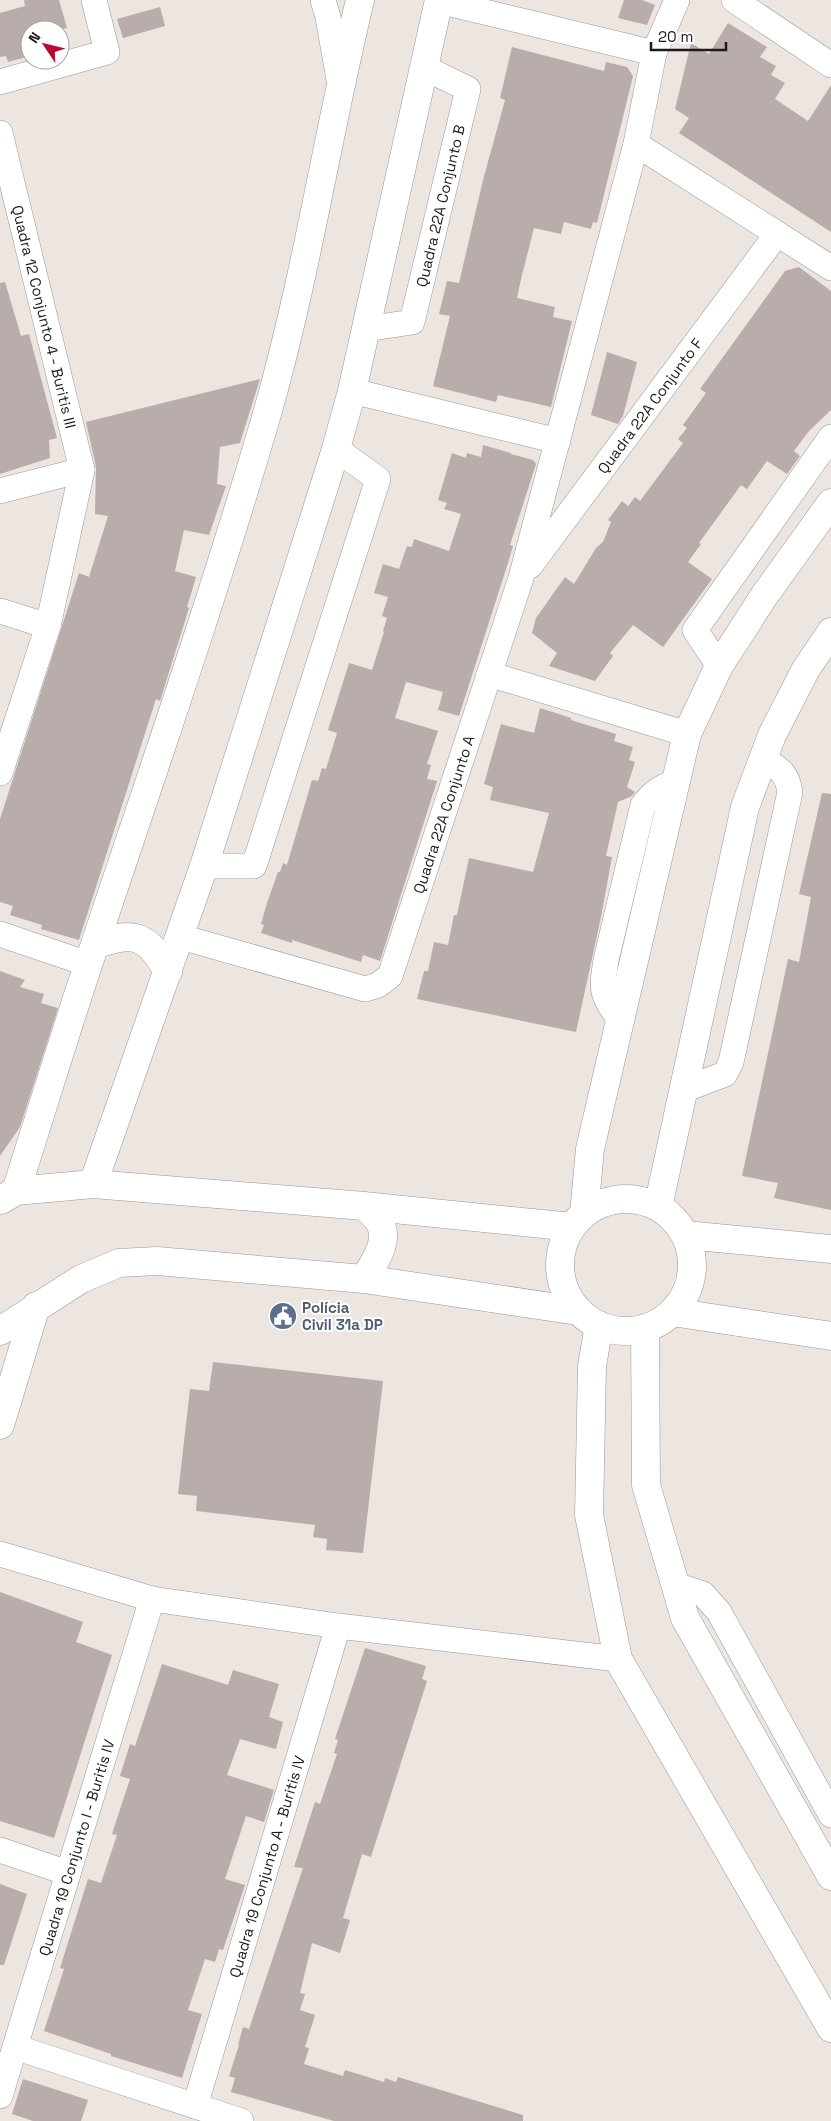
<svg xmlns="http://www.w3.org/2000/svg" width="831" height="2121" font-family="'Space Grotesk',sans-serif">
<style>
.building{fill:#b8adaa}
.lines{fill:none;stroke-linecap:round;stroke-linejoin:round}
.minor-casing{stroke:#989898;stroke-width:26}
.tertiary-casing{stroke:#989898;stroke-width:29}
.minor{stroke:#fff;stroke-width:25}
.tertiary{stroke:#fff;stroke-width:28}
.labels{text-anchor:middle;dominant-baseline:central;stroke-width:4;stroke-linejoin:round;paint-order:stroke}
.street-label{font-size:15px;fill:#1b1b1b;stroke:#fff}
.service-label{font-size:15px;font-weight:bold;fill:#4e5e75;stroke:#fff;text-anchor:start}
</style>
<rect width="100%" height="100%" fill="#ece5e0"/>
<path class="building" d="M 24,0 L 59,0 L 67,28 L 59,30 L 30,30 L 30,56 L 8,62 L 6,56 L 0,57 L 0,13 L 25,6 Z
M 624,0 L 642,0 L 655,5 L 647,25 L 618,18 Z
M 160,7 L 165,26 L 123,38 L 117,19 Z
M 728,23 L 767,47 L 760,57 L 776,66 L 771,75 L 785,83 L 775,99 L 808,121 L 831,85 L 831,232 L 679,133 L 689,118 L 675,109 L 691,43 L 709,54 Z
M 512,47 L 604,71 L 606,62 L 627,67 L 633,76 L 597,223 L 593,222 L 591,229 L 564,222 L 561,234 L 534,228 L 521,279 L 517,298 L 555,307 L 553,317 L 572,321 L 551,407 L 498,395 L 496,402 L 433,386 L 450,316 L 439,314 L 447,281 L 459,283 L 483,180 L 505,100 L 500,98 Z
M 799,267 L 831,291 L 831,410 L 809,431 L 794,451 L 800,456 L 787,474 L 767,461 L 747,489 L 741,485 L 699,543 L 701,544 L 688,562 L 712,579 L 663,647 L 633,625 L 610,653 L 613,656 L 595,681 L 549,666 L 557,653 L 532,633 L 536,618 L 565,577 L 574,584 L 596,548 L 603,542 L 611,522 L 608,520 L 622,501 L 628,506 L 635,497 L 640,501 L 683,443 L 678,439 L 687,428 L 683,425 L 706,393 L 700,389 L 785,271 Z
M 5,282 L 21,336 L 29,334 L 57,438 L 49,440 L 50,458 L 0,474 L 0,283 Z
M 607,352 L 637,362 L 623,416 L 618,424 L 591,415 Z
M 260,379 L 240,443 L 220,447 L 217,484 L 226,486 L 209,535 L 184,530 L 175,571 L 196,577 L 187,607 L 189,608 L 165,685 L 160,701 L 156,699 L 79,940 L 41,929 L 42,925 L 10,915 L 13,906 L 0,902 L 0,819 L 79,573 L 89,577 L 108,516 L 95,514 L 96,467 L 86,422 Z
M 483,445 L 511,453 L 511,454 L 533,460 L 536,464 L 510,545 L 513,546 L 507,566 L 459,716 L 438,710 L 443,692 L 406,682 L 395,718 L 438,731 L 427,764 L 431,765 L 427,779 L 437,781 L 380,961 L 363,955 L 361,962 L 292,940 L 292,943 L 261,933 L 264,925 L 261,924 L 267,903 L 278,872 L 280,872 L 283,863 L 287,865 L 312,780 L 318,781 L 322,768 L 326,769 L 337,733 L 328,730 L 349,663 L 372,670 L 384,632 L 383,631 L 387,618 L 382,616 L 388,597 L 374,593 L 383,564 L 399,569 L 407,546 L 412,547 L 414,539 L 449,551 L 461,514 L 444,509 L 447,503 L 438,500 L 452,453 L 466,458 L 467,453 L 481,457 Z
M 540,708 L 571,718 L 571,720 L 616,734 L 614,741 L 633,747 L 629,760 L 635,762 L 627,787 L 635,792 L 632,796 L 618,802 L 606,856 L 612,857 L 601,917 L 576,1032 L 417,999 L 424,971 L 428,971 L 434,942 L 448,945 L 454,915 L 457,915 L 469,858 L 533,872 L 549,813 L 490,800 L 493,787 L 484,784 L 501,724 L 534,733 Z
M 822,793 L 831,794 L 831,1210 L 774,1198 L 778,1183 L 742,1176 L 788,959 L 799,962 L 811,897 L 799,894 Z
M 0,971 L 25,980 L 20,987 L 44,994 L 41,1003 L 58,1008 L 20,1127 L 0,1156 Z
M 213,1362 L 383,1381 L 363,1553 L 326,1550 L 327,1539 L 313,1537 L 315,1525 L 196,1511 L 197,1496 L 178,1494 L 190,1389 L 209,1391 Z
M 0,1592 L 83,1622 L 76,1642 L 112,1655 L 54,1838 L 0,1821 Z
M 365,1648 L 426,1666 L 422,1679 L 427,1681 L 371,1857 L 362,1854 L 343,1918 L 350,1920 L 340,1953 L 312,1943 L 300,1993 L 305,1994 L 300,2010 L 315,2015 L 305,2047 L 309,2048 L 304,2064 L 343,2076 L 345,2070 L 384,2082 L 385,2078 L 396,2082 L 398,2077 L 523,2115 L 523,2121 L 334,2121 L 231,2092 L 235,2078 L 229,2076 L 239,2045 L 238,2045 L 243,2027 L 249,2029 L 303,1868 L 294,1867 L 315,1802 L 320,1804 L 337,1754 L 334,1753 L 338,1740 L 335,1739 Z
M 162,1664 L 228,1685 L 233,1670 L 279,1684 L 269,1717 L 283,1722 L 276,1749 L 240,1739 L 227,1775 L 274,1790 L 264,1822 L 246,1816 L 225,1879 L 245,1885 L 223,1950 L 219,1949 L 215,1962 L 205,1959 L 188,2010 L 202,2014 L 182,2078 L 111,2056 L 111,2054 L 44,2031 L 64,1969 L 60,1968 L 88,1879 L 101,1883 L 117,1835 L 112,1834 L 130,1779 L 120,1776 L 130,1744 L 135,1746 Z
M 0,1884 L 27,1894 L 4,1965 L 0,1965 Z
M 23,2079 L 88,2100 L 81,2121 L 33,2121 L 12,2114 Z"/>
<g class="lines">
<defs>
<g id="minor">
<path d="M 323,0 L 328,17 L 340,85"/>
<path d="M 734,0 L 831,65"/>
<path d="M 439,1 L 654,53"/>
<path d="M 0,82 L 107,52 L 94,0"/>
<path id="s1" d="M 0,133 L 82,470 L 48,626 L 0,773"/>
<path d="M 636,144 L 831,268"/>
<path id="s2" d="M 366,329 L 412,322 L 468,89 L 425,68"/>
<path d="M 352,391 L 558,441"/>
<path d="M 0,491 L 82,470"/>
<path id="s3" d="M 530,566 L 777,234"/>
<path d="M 0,611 L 48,626"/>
<path d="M 719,666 L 695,630 L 831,437"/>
<path d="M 489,674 L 687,734"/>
<path d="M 204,866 L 254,866 L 378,479 L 336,449"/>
<path d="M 0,934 L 88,964"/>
<path id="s4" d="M 181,937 L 365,989 L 378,985 L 390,976 L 521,578 L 636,144 L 654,53 L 677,0"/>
<path d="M 620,1020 C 601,994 601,991 606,960 L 643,805 C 652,793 661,787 675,782"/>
<path d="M 683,1090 L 725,1074 L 731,1062 L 790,792 C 787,772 779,769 763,759"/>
<path d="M 0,1554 L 152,1599 L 338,1626 L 618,1659"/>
<path d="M 675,1585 L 703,1594 L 719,1612 L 831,1815"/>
<path d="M 0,1850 L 68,1873"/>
<path d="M 15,2047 L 241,2121"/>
<path id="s5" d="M 0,2096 L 152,1599"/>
<path id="s6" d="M 195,2106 L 338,1626"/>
</g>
<path id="tertiary" d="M 95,945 C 134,930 148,935 168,972
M 93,1184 L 204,866 L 336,449 L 352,391 L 439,0
M 16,1191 C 40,1116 63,1040 88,965 C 149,782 213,599 267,414 C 306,278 327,137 360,0
M560 1265a66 66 0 1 1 132 0a66 66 0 1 1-132 0Z
M 1,1200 L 16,1191 L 93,1184 L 364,1206 L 572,1227
M 658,1207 L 745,807 L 772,735 L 806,669 L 831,632
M 584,1214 L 590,1149 L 687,734 L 719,666 L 764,596 L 831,503
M 686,1235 L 831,1249
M 364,1279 C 374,1263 392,1239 378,1220 C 374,1215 369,1210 364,1206
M 672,1312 L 831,1336
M 599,1325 L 592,1366 L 589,1515 L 618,1659 L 831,2028
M 645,1328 L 646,1485 L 685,1618 L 831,1876
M 0,1331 L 81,1279 L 119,1263 L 157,1261 L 364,1279 L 578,1311
M 0,1425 L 36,1306"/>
</defs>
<use href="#minor" class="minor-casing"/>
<use href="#tertiary" class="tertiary-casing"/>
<use href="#minor" class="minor"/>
<use href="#tertiary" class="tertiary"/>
</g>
<defs>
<symbol id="civic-disc" viewBox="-11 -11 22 22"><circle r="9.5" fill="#5c6f8a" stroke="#fff"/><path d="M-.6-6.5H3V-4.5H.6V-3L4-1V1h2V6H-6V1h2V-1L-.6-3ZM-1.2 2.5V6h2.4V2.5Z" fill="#fff"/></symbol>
</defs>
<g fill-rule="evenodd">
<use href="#civic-disc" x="267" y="1300" width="32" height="32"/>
</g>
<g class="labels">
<g class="street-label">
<text stroke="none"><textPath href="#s2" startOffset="166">Quadra 22A Conjunto B</textPath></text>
<text stroke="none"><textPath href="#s1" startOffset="189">Quadra 12 Conjunto 4 - Buritis III</textPath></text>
<text stroke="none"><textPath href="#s3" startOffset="200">Quadra 22A Conjunto F</textPath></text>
<text stroke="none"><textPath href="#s4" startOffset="390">Quadra 22A Conjunto A</textPath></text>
<text stroke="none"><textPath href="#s5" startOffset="260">Quadra 19 Conjunto I - Buritis IV</textPath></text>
<text stroke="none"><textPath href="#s6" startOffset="250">Quadra 19 Conjunto A - Buritis IV</textPath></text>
</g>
<g class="service-label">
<text x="302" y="1307">Polícia<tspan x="302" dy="17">Civil 31a DP</tspan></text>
</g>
</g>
<g transform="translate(45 45) rotate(305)"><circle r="24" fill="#ffffff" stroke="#a4a4a4"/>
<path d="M0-4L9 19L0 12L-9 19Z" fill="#bb0a31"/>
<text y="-8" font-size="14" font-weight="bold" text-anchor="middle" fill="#1b1b1b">N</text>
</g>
<path d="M651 42v8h75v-8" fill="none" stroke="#1b1b1b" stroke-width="2.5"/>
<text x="658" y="42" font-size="15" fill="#1b1b1b" stroke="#ffffff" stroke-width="4" paint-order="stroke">20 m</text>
</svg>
